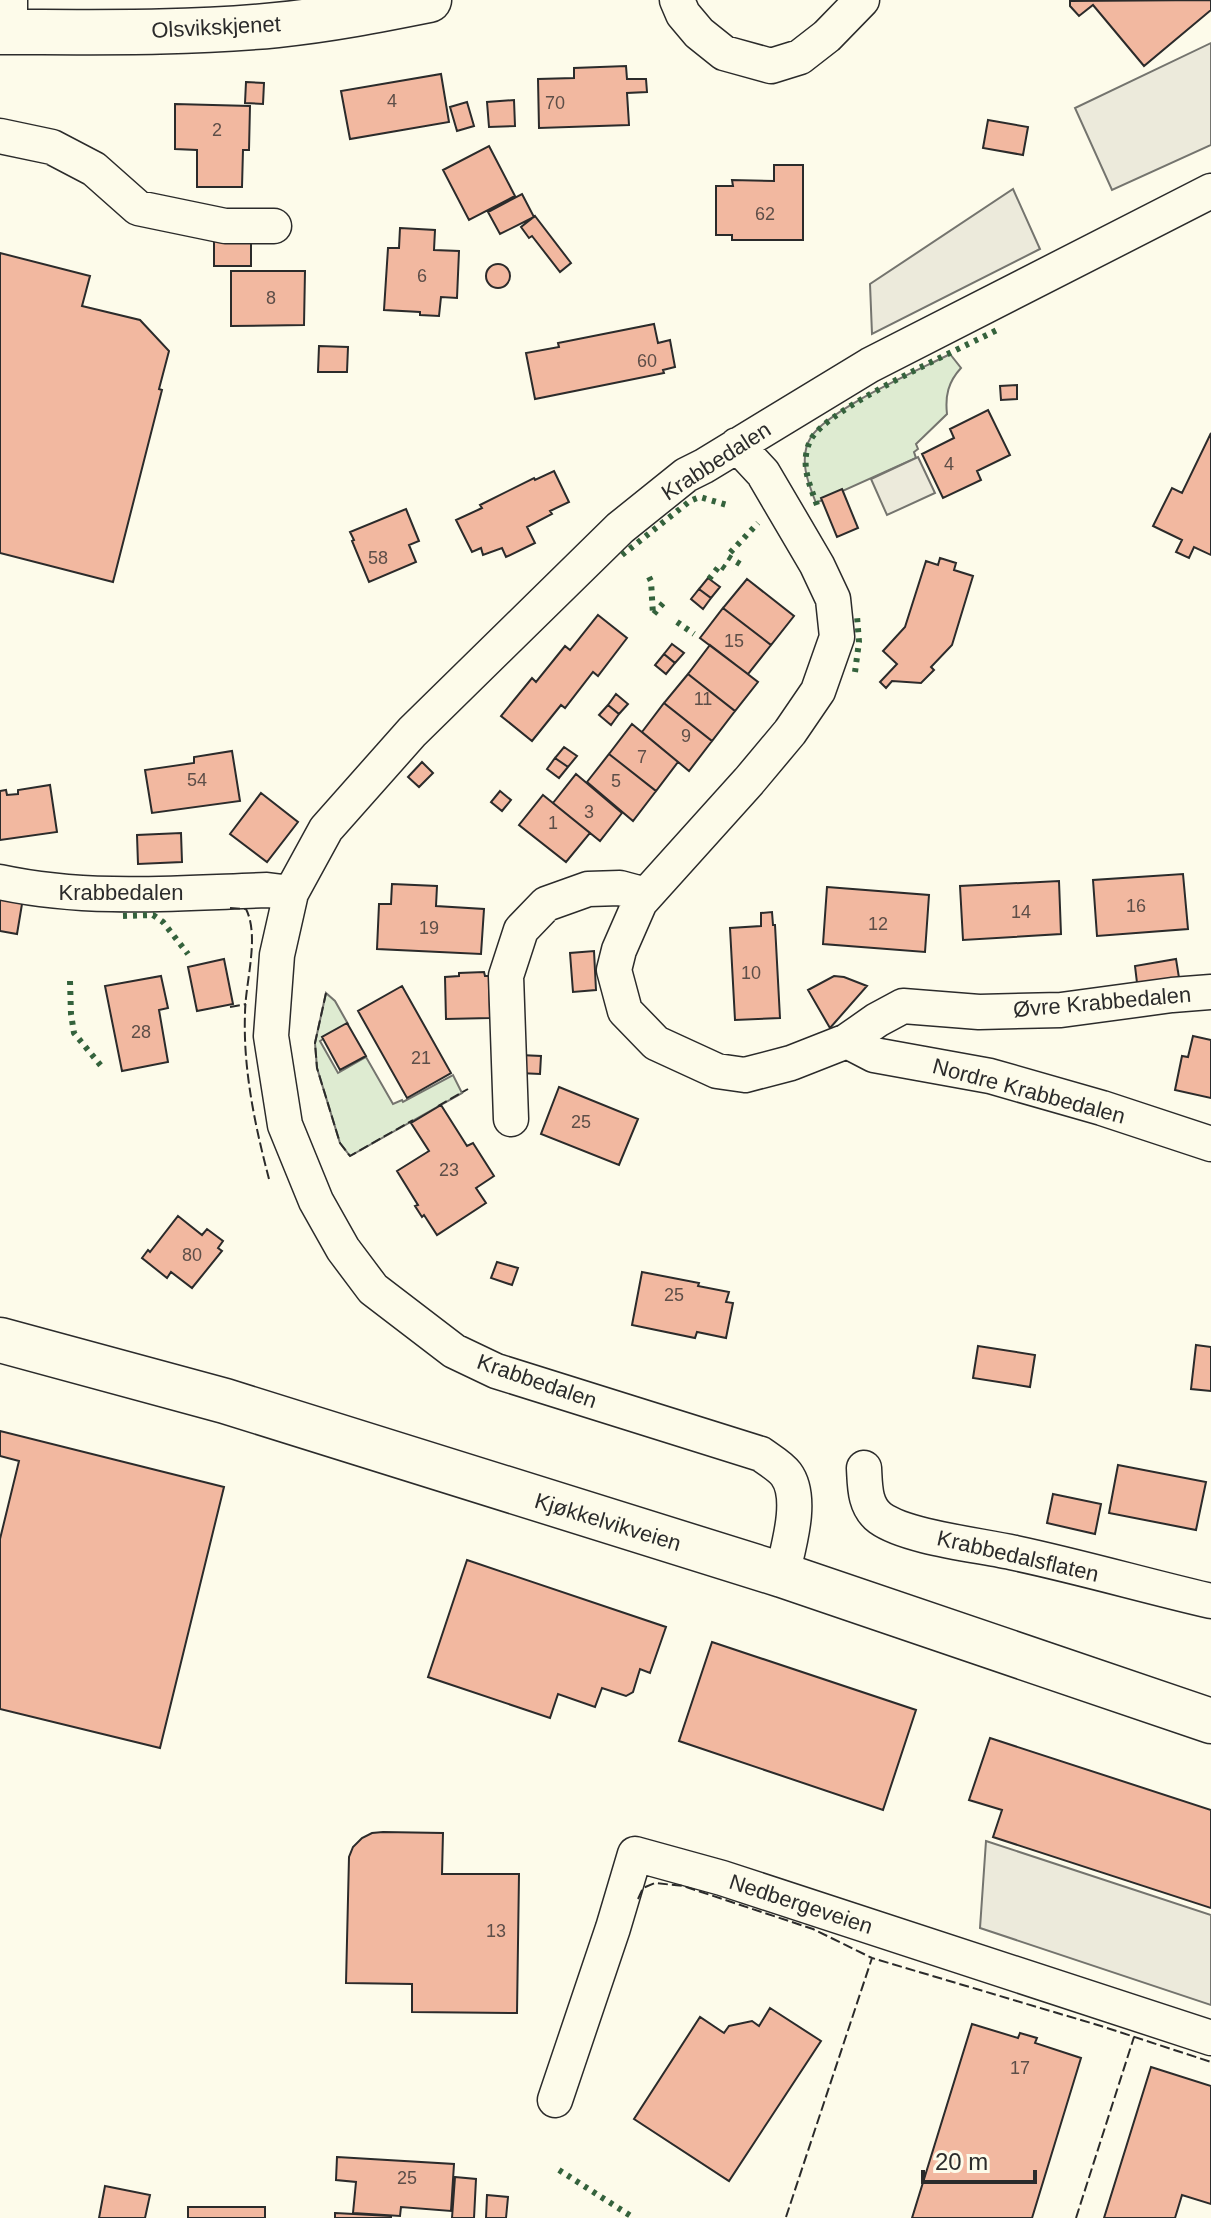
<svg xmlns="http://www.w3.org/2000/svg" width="1211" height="2218" font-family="Arial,sans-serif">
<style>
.green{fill:#deebd1;stroke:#74746e;stroke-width:2}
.parking{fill:#eceadb;stroke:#74746e;stroke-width:2}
.building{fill:#f2b8a0;stroke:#2b2b2b;stroke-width:2}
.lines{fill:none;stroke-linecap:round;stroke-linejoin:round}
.minor-casing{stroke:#2b2b2b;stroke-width:37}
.secondary-casing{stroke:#2b2b2b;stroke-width:47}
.minor{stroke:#fdfbea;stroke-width:34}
.secondary{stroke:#fdfbea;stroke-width:44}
.hedge{stroke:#34623c;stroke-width:6;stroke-dasharray:4 6;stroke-linecap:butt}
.fence{stroke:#2b2b2b;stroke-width:2;stroke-dasharray:10 4;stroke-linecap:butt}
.labels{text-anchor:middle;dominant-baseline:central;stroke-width:6;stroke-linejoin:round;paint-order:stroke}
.number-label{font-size:18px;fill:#5d4e48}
.street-label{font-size:22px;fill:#2b2b2b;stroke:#fdfbea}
</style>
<rect width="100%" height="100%" fill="#fdfbea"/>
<path class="green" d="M 950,354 L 961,368 C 948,382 945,396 947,414 L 916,444 L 918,449 L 914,452 L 916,458 L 816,503 C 808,483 798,458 811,437 C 829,409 917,371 950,354 Z
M 326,993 L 335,1001 L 348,1024 L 320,1041 L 338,1073 L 366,1057 L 393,1104 L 402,1100 L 403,1102 L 453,1075 L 462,1093 L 350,1156 L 340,1143 L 317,1068 L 315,1043 Z"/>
<path class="parking" d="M 1211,43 L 1211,145 L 1112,190 L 1075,108 Z
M 1013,189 L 1040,249 L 872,334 L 870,284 Z
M 918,457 L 935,493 L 887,515 L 871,479 Z
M 986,1841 L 1211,1915 L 1211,2005 L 980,1928 Z"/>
<path class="building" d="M 1211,0 L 1211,10 L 1144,66 L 1093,5 L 1079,16 L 1070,6 L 1070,1 Z
M 626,66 L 627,79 L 646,79 L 647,92 L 627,93 L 629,125 L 539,128 L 538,79 L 574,78 L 574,68 Z
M 441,74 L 449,122 L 350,139 L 341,91 Z
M 246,82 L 264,83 L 263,104 L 245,103 Z
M 514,100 L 515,126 L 489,127 L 487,102 Z
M 467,102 L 474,126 L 457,131 L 450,107 Z
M 175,104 L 250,106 L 249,150 L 243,150 L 242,187 L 197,187 L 197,150 L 175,149 Z
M 988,120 L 1028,127 L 1023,155 L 983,148 Z
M 489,146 L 515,196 L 469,220 L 443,170 Z
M 774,165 L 803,165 L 803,240 L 732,240 L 732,235 L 716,235 L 716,186 L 733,186 L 732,180 L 774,181 Z
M 522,194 L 534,217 L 500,234 L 488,212 Z
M 535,216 L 571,263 L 560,272 L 532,236 L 529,238 L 521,227 Z
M 400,228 L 435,230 L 434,250 L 459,251 L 457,298 L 441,297 L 439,316 L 420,315 L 420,312 L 384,310 L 388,248 L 399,248 Z
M 214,239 L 251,239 L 251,266 L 214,266 Z
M 0,253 L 90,276 L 82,306 L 140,320 L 169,351 L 159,389 L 162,390 L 113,582 L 0,553 Z
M486 276a12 12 0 1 1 24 0a12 12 0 1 1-24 0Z
M 231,271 L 305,271 L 304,325 L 231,326 Z
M 654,324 L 658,343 L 670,340 L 675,367 L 663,370 L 664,373 L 535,399 L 526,353 L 559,347 L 558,343 Z
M 319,346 L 348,347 L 347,372 L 318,372 Z
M 1017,385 L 1017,399 L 1001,400 L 1000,386 Z
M 988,410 L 1010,455 L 977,471 L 981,480 L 943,498 L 922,454 L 954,438 L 950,429 Z
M 1211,433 L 1211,555 L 1194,547 L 1189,558 L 1176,552 L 1182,540 L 1153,526 L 1172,488 L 1182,493 Z
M 554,471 L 569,502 L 550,511 L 552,514 L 527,527 L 535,543 L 506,557 L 502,548 L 483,555 L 481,548 L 472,552 L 456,520 L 482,508 L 480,505 L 534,478 L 535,480 Z
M 842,489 L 858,528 L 837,537 L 821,498 Z
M 406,509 L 419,541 L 409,545 L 416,562 L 369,582 L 352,541 L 354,540 L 350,532 Z
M 940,558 L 956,563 L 954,570 L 973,576 L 952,645 L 931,667 L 934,670 L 921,683 L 892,681 L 886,688 L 880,682 L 897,664 L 883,651 L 905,627 L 926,561 L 938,565 Z
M 708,578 L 720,587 L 711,598 L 699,589 Z
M 747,579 L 794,616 L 771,645 L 723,608 Z
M 699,589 L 711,598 L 703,609 L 691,599 Z
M 723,608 L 771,645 L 748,674 L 700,638 Z
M 598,615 L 627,638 L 598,676 L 593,672 L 565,708 L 561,705 L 532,741 L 501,716 L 532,678 L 536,682 L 565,646 L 570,650 Z
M 672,644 L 684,653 L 675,663 L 664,654 Z
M 710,645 L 758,682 L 735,711 L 688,674 Z
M 664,654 L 675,663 L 666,674 L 655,665 Z
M 688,674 L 735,711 L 712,741 L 664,703 Z
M 616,694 L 628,704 L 619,714 L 608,705 Z
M 664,703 L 712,741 L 689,771 L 642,732 Z
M 608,705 L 619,714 L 611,725 L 599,715 Z
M 632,724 L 678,762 L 656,791 L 609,754 Z
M 564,747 L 577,756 L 568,767 L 555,758 Z
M 232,751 L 240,801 L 152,813 L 145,770 L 194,763 L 194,757 Z
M 609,754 L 656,791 L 633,821 L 587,782 Z
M 555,758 L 568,767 L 559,778 L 547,769 Z
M 422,762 L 433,773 L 419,787 L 408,777 Z
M 576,774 L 622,813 L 600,841 L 553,803 Z
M 50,785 L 57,832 L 0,840 L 0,791 L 6,790 L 7,795 L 18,794 L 18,790 Z
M 500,791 L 511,800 L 502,811 L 491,802 Z
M 261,793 L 298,822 L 267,862 L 230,834 Z
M 543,795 L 590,833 L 566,862 L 519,825 Z
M 181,833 L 182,862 L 138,864 L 137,835 Z
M 1183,874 L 1188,929 L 1097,936 L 1093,880 Z
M 1059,881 L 1061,934 L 963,940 L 960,886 Z
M 392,884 L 437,886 L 436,906 L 484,909 L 481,954 L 377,949 L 379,904 L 391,904 Z
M 827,887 L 929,895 L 925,952 L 823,944 Z
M 0,894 L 23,898 L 17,934 L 0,931 Z
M 772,912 L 773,925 L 775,925 L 780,1018 L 735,1020 L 730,928 L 761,926 L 761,913 Z
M 594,951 L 596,990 L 573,992 L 570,953 Z
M 224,959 L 233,1004 L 197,1011 L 188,967 Z
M 1176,959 L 1180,984 L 1138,991 L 1135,966 Z
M 484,972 L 485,976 L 489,976 L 490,1018 L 446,1019 L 445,977 L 459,976 L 459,973 Z
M 161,976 L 168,1008 L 159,1010 L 168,1062 L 122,1071 L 105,986 Z
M 834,976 L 844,977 L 867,986 L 830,1028 L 808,990 Z
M 402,986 L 451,1073 L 407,1098 L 358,1011 Z
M 347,1023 L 366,1056 L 340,1070 L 322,1037 Z
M 1193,1036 L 1211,1040 L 1211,1098 L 1175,1090 L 1182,1056 L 1188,1057 Z
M 520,1055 L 541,1056 L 540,1074 L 519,1073 Z
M 559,1087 L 638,1119 L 619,1165 L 541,1134 Z
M 441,1105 L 467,1146 L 473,1143 L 494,1176 L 476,1188 L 486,1203 L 437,1235 L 424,1215 L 422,1217 L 415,1206 L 418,1205 L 397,1171 L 429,1151 L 411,1123 Z
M 178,1216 L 202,1235 L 207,1229 L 223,1241 L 218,1248 L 222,1251 L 192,1288 L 171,1272 L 167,1278 L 142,1258 L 148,1250 L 150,1252 Z
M 497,1262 L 518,1268 L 512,1285 L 491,1278 Z
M 642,1272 L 699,1283 L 698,1286 L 729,1292 L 726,1302 L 733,1303 L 726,1338 L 697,1332 L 695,1338 L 632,1325 Z
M 1196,1345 L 1211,1347 L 1211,1391 L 1191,1389 Z
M 978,1346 L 1035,1355 L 1030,1387 L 973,1378 Z
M 0,1431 L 224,1487 L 160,1748 L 0,1709 L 0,1539 L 19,1461 L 0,1456 Z
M 1118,1465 L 1206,1482 L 1196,1530 L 1109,1513 Z
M 1053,1494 L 1101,1504 L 1095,1534 L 1047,1523 Z
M 467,1560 L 666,1627 L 650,1673 L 640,1669 L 633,1692 L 626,1696 L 602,1688 L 595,1707 L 558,1694 L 550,1718 L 428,1677 Z
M 712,1642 L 916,1710 L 883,1810 L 679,1741 Z
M 990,1738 L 1211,1810 L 1211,1908 L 993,1837 L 1002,1810 L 969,1800 Z
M 383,1832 L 443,1833 L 442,1874 L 519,1874 L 517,2013 L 412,2012 L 412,1984 L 346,1983 L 349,1857 L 353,1847 L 362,1838 L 372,1833 Z
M 770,2008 L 821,2041 L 729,2181 L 634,2119 L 700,2017 L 724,2033 L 729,2026 L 752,2021 L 759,2026 Z
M 972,2024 L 1018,2038 L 1020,2033 L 1037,2038 L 1035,2043 L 1081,2058 L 1032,2218 L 912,2218 Z
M 1151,2067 L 1211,2086 L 1211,2204 L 1182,2195 L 1175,2218 L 1104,2218 Z
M 337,2157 L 454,2164 L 451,2211 L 401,2207 L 400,2216 L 353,2213 L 356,2182 L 336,2180 Z
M 455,2177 L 476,2179 L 474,2218 L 452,2218 Z
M 105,2186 L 150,2195 L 145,2218 L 99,2218 Z
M 487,2195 L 508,2197 L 506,2218 L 486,2218 Z
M 188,2207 L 265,2207 L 265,2218 L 188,2218 Z
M 335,2213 L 391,2216 L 391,2218 L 335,2218 Z"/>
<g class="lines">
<defs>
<path id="minor" d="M 10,0 L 10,32
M 677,0 L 683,14 L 699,33 L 724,53 L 771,66 L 800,57 L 827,36 L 862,0
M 0,136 L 52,147 L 94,169 L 138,208 L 225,226 L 274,226
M 737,445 L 763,473 L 817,565 L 833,599 L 837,637 L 818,691 L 790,732 L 749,781 L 640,902 L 619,950 L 614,970 L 625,1011 L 656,1043 L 717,1071 L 745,1075 L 791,1063 L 847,1041 L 877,1020 L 903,1006 L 979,1012 L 1061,1010 L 1172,995 L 1211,992
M 0,882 C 88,901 178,893 267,890 L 291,893
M 847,1041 L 874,1055 L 990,1076 L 1102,1108 L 1211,1144
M 511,1119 L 506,976 L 521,930 L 546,904 L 588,889 L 620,888 L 646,895
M 864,1468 C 865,1485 864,1506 880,1518 C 908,1538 980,1545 1015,1553 C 1081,1567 1146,1586 1211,1601
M 782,1575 C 788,1548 804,1498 786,1474 C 780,1466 769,1460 761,1454 L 496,1371 L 454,1351 L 373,1289 L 343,1249 L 316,1201 L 285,1125 L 271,1036 L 277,955 L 291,893 L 326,829 L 412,732 L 620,528 L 686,475 L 704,466 L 870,365 L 1211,191
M 555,2100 L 613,1928 L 635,1854 L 722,1878 L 1211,2038"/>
<path id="secondary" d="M 0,32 C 91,32 186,34 277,25 C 328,20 379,10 429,0
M 0,1340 L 225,1401 L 782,1575 L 1211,1721"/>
</defs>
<use href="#minor" class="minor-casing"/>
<use href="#secondary" class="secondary-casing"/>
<use href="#minor" class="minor"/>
<use href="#secondary" class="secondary"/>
<path class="hedge" d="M 817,505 C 809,483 800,464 810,441 C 824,409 962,348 999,329
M 622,555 L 690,501 L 700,497 L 727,505
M 740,564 L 727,556 L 758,523
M 649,577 L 651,581 L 653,615 L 664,602
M 709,579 L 720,565 L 730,572
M 677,622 L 694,634
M 855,672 L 859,642 L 857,616
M 123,916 L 153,915 L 163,922 L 188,954
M 70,981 L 71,1014 L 74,1033 L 102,1067
M 559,2170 L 634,2218"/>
<path class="fence" d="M 230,908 L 246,909 C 260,937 245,983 245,1014 C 243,1069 255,1126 269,1179
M 326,993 L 315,1043 L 317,1068 L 340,1143 L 350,1156 L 413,1120
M 230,1007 L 246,1004
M 438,1106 L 468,1089
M 638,1899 L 643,1888 L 655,1883 L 683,1886 L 813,1929 L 872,1958
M 786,2217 L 872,1958 L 1101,2026 L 1211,2062
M 1076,2218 L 1134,2037"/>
</g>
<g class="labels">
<g class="number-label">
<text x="392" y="101">4</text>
<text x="555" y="103">70</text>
<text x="217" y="130">2</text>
<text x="765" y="214">62</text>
<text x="422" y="276">6</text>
<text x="271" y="298">8</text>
<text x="647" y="361">60</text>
<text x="949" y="464">4</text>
<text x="378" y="558">58</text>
<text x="734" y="641">15</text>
<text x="703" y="699">11</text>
<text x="686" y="736">9</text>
<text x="642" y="757">7</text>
<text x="197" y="780">54</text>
<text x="616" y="781">5</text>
<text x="589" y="812">3</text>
<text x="553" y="823">1</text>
<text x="1136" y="906">16</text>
<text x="1021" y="912">14</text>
<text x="878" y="924">12</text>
<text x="429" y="928">19</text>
<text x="751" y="973">10</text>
<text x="141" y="1032">28</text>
<text x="421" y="1058">21</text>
<text x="581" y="1122">25</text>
<text x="449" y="1170">23</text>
<text x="192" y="1255">80</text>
<text x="674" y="1295">25</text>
<text x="496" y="1931">13</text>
<text x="1020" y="2068">17</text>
<text x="407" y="2178">25</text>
</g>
<g class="street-label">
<text transform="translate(216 27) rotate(-3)">Olsvikskjenet</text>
<text transform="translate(716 461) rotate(-33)">Krabbedalen</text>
<text x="121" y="892">Krabbedalen</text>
<text transform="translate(1102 1002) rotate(-5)">Øvre Krabbedalen</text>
<text transform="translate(1029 1091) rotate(15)">Nordre Krabbedalen</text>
<text transform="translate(537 1381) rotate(19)">Krabbedalen</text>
<text transform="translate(608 1522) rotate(17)">Kjøkkelvikveien</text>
<text transform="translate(1018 1556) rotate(13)">Krabbedalsflaten</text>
<text transform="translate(801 1904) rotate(18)">Nedbergeveien</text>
</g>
</g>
<path d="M923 2170v12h112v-12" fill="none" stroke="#2b2b2b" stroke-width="4"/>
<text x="935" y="2170" font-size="24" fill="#2b2b2b" stroke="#fdfbea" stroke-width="6" paint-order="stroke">20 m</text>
</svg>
